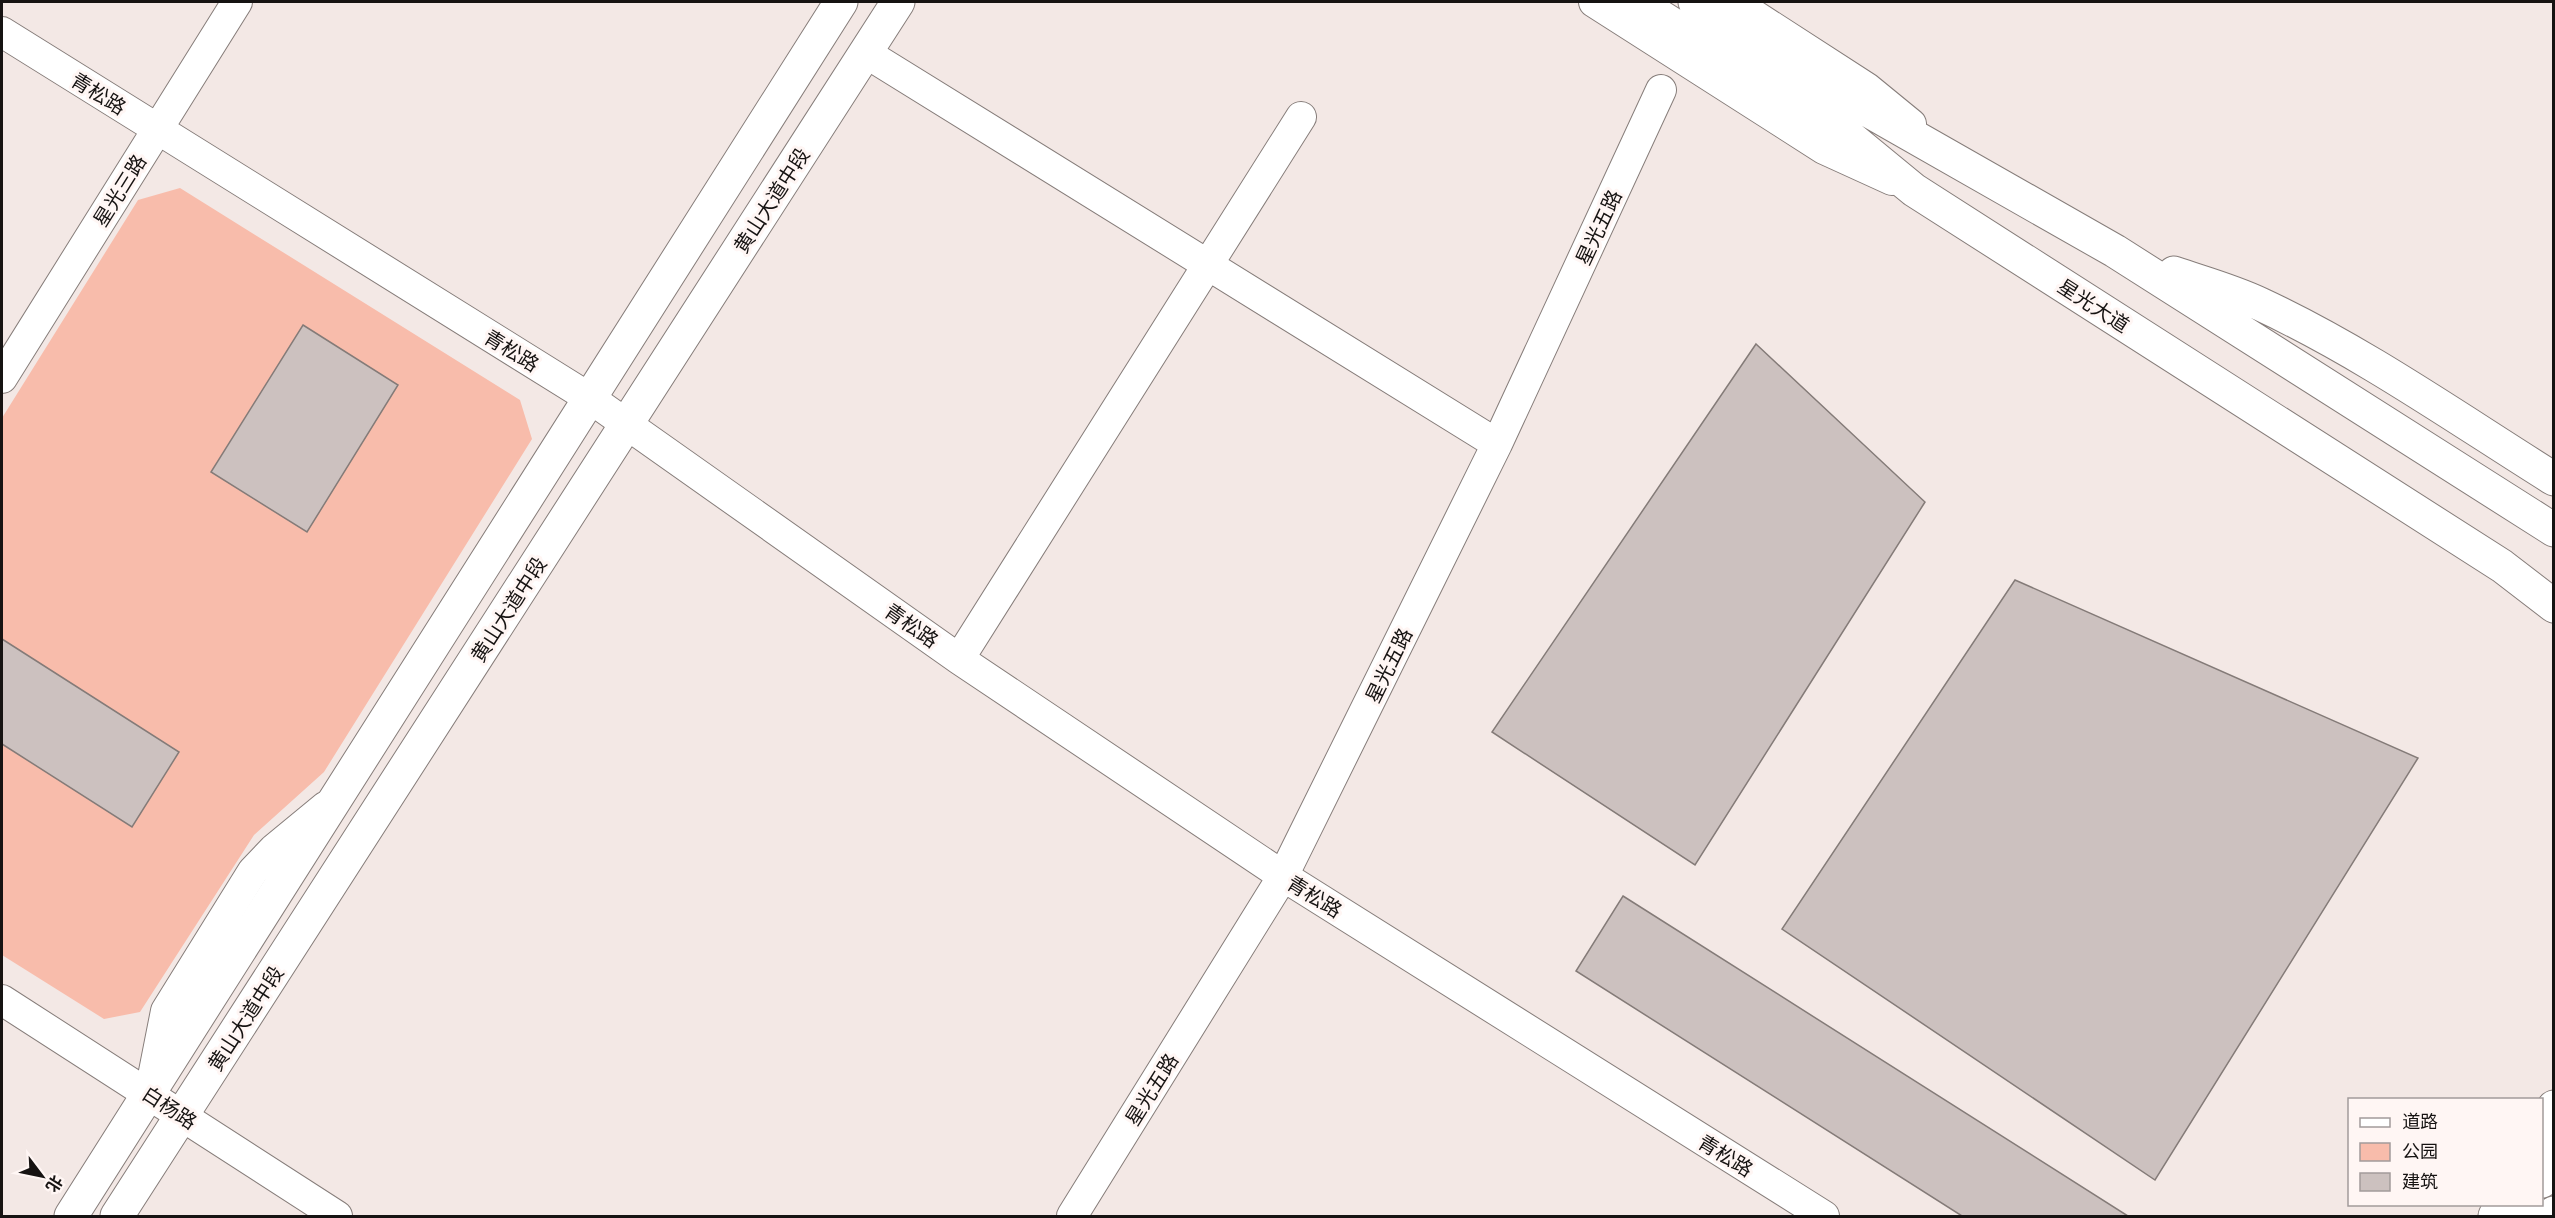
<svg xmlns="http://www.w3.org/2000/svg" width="2555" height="1218" font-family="Lato,'Noto Sans SC',sans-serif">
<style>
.green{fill:#f8bcab}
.building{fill:#ccc1bf;stroke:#847b78;stroke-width:1.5}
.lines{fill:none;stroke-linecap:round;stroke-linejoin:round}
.minor-casing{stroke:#867d7a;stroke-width:32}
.major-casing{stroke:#867d7a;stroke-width:35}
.minor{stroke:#fff;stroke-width:30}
.major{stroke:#fff;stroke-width:33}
.labels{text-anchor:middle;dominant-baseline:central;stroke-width:6;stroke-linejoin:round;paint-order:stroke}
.street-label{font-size:20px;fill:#161312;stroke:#fff6f4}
</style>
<rect width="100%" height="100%" fill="#f3e8e5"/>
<path class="green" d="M 180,188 L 520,400 L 532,439 L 324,772 L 254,835 L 140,1012 L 104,1019 L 2,955 L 2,418 L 138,200 Z"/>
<path class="building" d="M 303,325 L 398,385 L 307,532 L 211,472 Z
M 1756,344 L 1925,502 L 1695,865 L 1492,732 Z
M 2015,580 L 2418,758 L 2155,1180 L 1782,929 Z
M 2,639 L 179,752 L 132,827 L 2,744 Z
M 1623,896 L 2128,1216 L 1962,1216 L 1576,971 Z"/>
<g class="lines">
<defs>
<path id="minor" d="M 1594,2 L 1824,149 L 1892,180
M 1734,2 L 1867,88 L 1911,124
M 2,32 L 591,399 L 959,659 L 1283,876 L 1824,1216
M 866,53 L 1497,444
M 2,378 L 237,2
M 959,659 L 1301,117
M 2,1000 L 337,1216
M 151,1087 L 166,1011 L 253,871 L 274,849 L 325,807
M 1072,1216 L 1283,876 L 1497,444 L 1661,90"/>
<path id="major" d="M 1637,2 L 1841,130 L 1914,190 L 2502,566 L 2554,606
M 1695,2 L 1855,103 L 2115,251 L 2554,530
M 2174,273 C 2203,283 2233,291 2260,304 C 2363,352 2458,419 2554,479
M 2542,1131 L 2554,1107
M 2542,1181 L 2554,1160
M 71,1216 L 841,2
M 117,1216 L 898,2
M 2495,1216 L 2501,1204
M 2521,1216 L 2528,1204
M 2551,1216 L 2554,1213"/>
</defs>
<use href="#minor" class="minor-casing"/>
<use href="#major" class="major-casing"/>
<use href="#minor" class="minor"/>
<use href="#major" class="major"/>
</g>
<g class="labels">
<g class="street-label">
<text transform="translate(99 93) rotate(32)">青松路</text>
<text transform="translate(119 190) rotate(-58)">星光三路</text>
<text transform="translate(771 200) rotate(-57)">黄山大道中段</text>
<text transform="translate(1598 227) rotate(-65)">星光五路</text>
<text transform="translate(2094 305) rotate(33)">星光大道</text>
<text transform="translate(512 350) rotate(32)">青松路</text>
<text transform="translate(508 609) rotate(-57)">黄山大道中段</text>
<text transform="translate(912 625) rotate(35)">青松路</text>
<text transform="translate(1388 665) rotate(-64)">星光五路</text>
<text transform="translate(1315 896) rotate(32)">青松路</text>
<text transform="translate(245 1018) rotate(-57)">黄山大道中段</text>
<text transform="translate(1151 1089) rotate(-58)">星光五路</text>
<text transform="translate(170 1107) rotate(33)">白杨路</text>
<text transform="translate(1726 1155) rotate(32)">青松路</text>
</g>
</g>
<rect width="2555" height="1218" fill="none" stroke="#161312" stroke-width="6"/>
<rect x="2348" y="1098" width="195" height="108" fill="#fff6f4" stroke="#a29b9a" stroke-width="1.5"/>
<rect x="2360" y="1118" width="30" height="9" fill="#ffffff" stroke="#a29b9a" stroke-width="1.5"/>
<text x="2402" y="1128" font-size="18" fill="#161312">道路</text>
<rect x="2360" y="1143" width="30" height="18" fill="#f8bcab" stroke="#a29b9a" stroke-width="1.5"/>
<text x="2402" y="1158" font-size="18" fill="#161312">公园</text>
<rect x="2360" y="1173" width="30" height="18" fill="#ccc1bf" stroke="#a29b9a" stroke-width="1.5"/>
<text x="2402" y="1188" font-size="18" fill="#161312">建筑</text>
<g transform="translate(42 1176) rotate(122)" stroke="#fff6f4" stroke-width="4.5" paint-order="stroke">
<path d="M0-4.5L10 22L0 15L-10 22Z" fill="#161312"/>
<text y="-9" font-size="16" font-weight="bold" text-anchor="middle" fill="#161312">北</text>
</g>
</svg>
